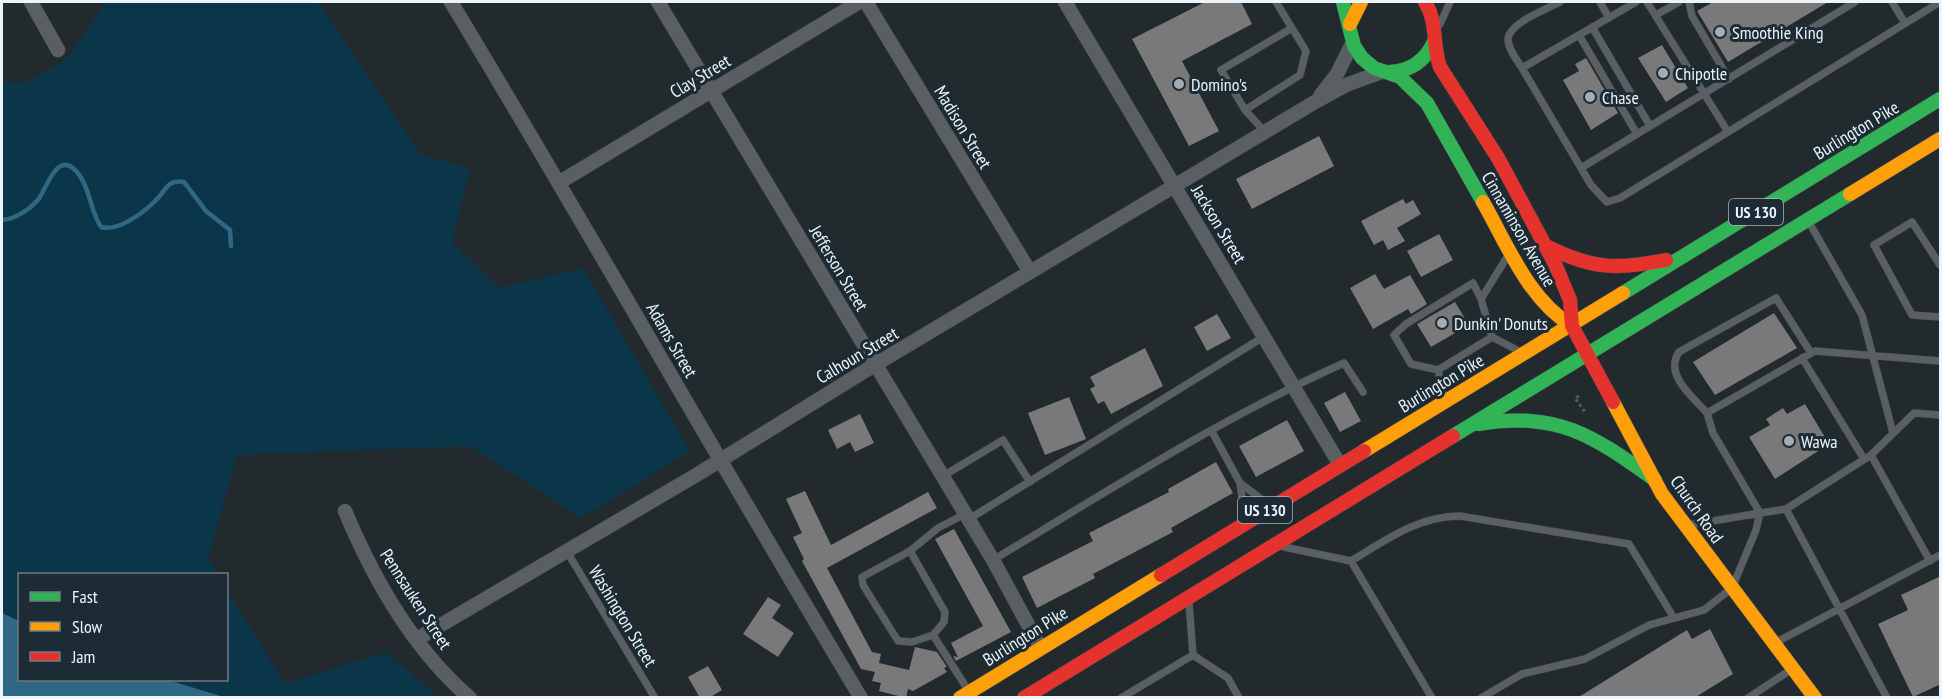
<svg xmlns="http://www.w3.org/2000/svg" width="1942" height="699" font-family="'PT Sans Narrow',sans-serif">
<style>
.green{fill:#0b364a}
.water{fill:#306884}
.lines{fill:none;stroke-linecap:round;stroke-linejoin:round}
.stream{stroke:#306884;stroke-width:4.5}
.building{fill:#797979}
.lane-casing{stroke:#40484c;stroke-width:8}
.street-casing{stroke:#40484c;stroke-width:15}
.fast-casing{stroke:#40484c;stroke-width:15}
.slow-casing{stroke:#40484c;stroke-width:15}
.jam-casing{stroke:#40484c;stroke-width:15}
.path{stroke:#565b5e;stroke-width:3;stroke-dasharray:3 3;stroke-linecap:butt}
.lane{stroke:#595f63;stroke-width:7}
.street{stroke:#595f63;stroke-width:14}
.fast{stroke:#30b455;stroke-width:14}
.slow{stroke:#ff9f0a;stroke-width:14}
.jam{stroke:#e5322d;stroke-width:14}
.poi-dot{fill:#a4adb3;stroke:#1c2b34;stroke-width:2}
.labels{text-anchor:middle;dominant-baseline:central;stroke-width:6;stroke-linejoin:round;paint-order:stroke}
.shield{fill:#1c2b34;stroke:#acb8bf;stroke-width:1.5}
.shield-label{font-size:16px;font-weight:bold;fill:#eaf4fa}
.poi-label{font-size:18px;fill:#eaf4fa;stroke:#1c2b34;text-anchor:start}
.street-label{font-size:18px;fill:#eaf4fa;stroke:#1c2b34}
</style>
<rect width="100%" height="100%" fill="#222a2e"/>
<path class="green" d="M 105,2 L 318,2 L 421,155 L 470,168 L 452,242 L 498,288 L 583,268 L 690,451 L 581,518 L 470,446 L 237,455 L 208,559 L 218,574 L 20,574 L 19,621 L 2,613 L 2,82 L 27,82 L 68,58 Z
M 227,589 L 285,684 L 386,652 L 438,697 L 224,697 L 168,680 L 226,680 Z"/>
<path class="water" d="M 2,613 L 19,621 L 20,680 L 168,680 L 224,697 L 2,697 Z"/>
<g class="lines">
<path class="stream" d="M 2,220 C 15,219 29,210 38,200 C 47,188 57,149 77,172 C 90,187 90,211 101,227 C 118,232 143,213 155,201 C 166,191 167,179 184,182 L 206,211 L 230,230 L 231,246"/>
</g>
<path class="building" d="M 1205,2 L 1241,2 L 1252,24 L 1182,61 L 1219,131 L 1189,146 L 1132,39 Z
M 1713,2 L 1828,2 L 1728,62 L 1697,11 Z
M 1662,45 L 1688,88 L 1666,102 L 1638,58 Z
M 1586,58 L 1618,113 L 1591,130 L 1563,80 L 1579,71 L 1575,64 Z
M 1319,136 L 1334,166 L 1252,209 L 1236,179 Z
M 1403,199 L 1406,204 L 1413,200 L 1421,214 L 1397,228 L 1405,241 L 1388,250 L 1383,240 L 1374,245 L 1361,221 Z
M 1439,234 L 1453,260 L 1421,277 L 1407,251 Z
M 1375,274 L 1384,289 L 1410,275 L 1427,304 L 1411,314 L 1408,309 L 1373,329 L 1350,288 Z
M 1455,302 L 1469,325 L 1431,347 L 1417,324 Z
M 1774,313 L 1797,348 L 1715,395 L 1693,362 Z
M 1217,314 L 1231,338 L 1207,351 L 1194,327 Z
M 1145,348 L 1163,386 L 1111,414 L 1104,401 L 1098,404 L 1090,389 L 1095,386 L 1090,377 Z
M 1345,392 L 1361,421 L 1340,432 L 1324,403 Z
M 1069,397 L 1086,439 L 1045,455 L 1028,413 Z
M 1805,404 L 1829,444 L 1775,479 L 1749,437 L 1770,425 L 1766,419 L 1783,408 L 1787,414 Z
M 860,414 L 874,443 L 855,452 L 850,442 L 837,449 L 828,430 Z
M 1287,420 L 1304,451 L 1256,477 L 1239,446 Z
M 1216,462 L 1233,493 L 1171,528 L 1173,532 L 1093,574 L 1095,578 L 1037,608 L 1022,577 L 1093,541 L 1089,533 L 1169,492 L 1168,489 Z
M 805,491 L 831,545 L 928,492 L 937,508 L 827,568 L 872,652 L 881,654 L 879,663 L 909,670 L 915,647 L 937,652 L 947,667 L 944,668 L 947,672 L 913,691 L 908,689 L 906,698 L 879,691 L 881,683 L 872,681 L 875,672 L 861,669 L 802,561 L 804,559 L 793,537 L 802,533 L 786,499 Z
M 954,529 L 1011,632 L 956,661 L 953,656 L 958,657 L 951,643 L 983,626 L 935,539 Z
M 1941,576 L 1941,684 L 1913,697 L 1878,624 L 1908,610 L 1901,595 Z
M 768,597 L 781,605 L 772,618 L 794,633 L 778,657 L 743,634 Z
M 1710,629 L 1733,674 L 1694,698 L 1577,698 L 1687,630 L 1692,639 Z
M 708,666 L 722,690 L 709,698 L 700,698 L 688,677 Z"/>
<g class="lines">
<defs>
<path id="lane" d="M 1600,2 L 1609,18
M 1636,2 L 1522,68 L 1591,185 L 1607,202 L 1620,198 L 1728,132
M 1647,2 L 1728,132 L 1940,2
M 1689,2 L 1692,16 L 1729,79
M 1892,2 L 1905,23
M 1656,15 L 1679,2
M 1440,24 L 1450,2
M 1592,27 L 1650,126
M 1579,35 L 1637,134
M 1522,68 C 1517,60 1508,49 1508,39 C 1509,23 1547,9 1560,2
M 1245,110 L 1221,70 L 1292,28
M 1265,132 L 1245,110 L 1300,75 L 1306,51 L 1276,2
M 1581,168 L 1855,2
M 1810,224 L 1862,315 L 1893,433
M 1940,265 L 1912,222 L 1874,245 L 1912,315 L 1940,317
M 1492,337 L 1519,351
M 1802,358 L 1864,459
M 1438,370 L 1411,364 L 1394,335 L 1406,324 L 1473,283 L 1481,299
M 1444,397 L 1438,370 L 1492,337 L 1481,299 L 1509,254
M 1707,413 C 1692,396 1664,375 1679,352 L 1776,298 L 1811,353
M 1211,430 L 1240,483 L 1245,520
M 1871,455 L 1930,561
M 943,476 L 1003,440 L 1030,482
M 1240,483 L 1269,505
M 1786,509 L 1760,513 L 1713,433 L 1707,413 L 1815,351 L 1940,361
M 965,514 L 938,528 L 910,551 L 945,612 L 944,622 L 933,635 L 968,690
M 969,519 L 1265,336
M 1284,547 L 1351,561 C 1386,540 1418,516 1460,516 L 1629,544 L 1674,618
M 566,550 L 655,698
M 910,551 L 862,577 L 863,585 L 898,641 L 912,642 L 933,635
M 993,560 C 1108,491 1221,418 1344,363 L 1363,392
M 1351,561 L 1432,698
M 1189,603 L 1193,655
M 1775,643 L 1940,555
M 1193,655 L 1228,678 L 1239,698
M 1121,698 L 1193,655
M 1481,698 L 1522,674 L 1585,659 L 1649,625 L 1704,610 L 1732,588 L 1756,530 L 1760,513 L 1689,525
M 1748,698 L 1792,669
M 1887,698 L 1786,509 L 1871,455 L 1914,413 L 1940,415"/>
<path id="street" d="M 31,2 L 58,50
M 451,2 C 590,232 722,467 861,698
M 658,2 L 993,560 L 1040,647
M 866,2 L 1030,272
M 1065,2 L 1340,465
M 1320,96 L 1337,74 L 1353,42
M 560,182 L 859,2
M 345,511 C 373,578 414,650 470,698
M 417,639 L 698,474 L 876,364 L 1315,102 L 1346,85 L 1384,71"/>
<path id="fast" d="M 1343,2 L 1354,46 L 1362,58 L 1374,68 L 1400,77 L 1427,103 L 1483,202
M 1390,72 C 1411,71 1425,61 1434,42
M 1623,293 L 1940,99
M 1478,424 C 1558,411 1592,435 1655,480
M 1453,436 L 1850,194"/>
<path id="slow" d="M 1350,24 L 1361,2
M 1850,194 L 1940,139
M 1483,202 C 1508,246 1528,299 1572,326
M 1613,402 L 1662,494 L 1815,698
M 1364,451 L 1623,293
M 960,698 L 1161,575"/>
<path id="jam" d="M 1425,2 C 1438,22 1432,45 1440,67 L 1498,158 L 1555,264 L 1570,300 L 1572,326 L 1613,402
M 1546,246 C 1591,269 1617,270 1666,260
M 1161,575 L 1364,451
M 1024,698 L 1453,436"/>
</defs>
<use href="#lane" class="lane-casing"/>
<use href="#street" class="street-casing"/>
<use href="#fast" class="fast-casing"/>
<use href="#slow" class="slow-casing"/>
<use href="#jam" class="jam-casing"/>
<path class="path" d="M 1579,396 L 1575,398 L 1585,412"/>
<use href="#lane" class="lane"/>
<use href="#street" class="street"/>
<use href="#fast" class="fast"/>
<use href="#slow" class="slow"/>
<use href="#jam" class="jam"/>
</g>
<g class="poi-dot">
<circle cx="1720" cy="32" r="6"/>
<circle cx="1663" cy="73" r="6"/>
<circle cx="1179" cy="84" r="6"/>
<circle cx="1590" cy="97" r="6"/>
<circle cx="1442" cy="323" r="6"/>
<circle cx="1789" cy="441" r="6"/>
</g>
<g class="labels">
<g class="shield">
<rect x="1729" y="199" width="54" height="26" rx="4.5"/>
<rect x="1238" y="497" width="54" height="26" rx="4.5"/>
</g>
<g class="shield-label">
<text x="1756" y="212">US 130</text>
<text x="1265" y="510">US 130</text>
</g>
<g class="poi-label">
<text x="1732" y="32">Smoothie King</text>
<text x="1675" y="73">Chipotle</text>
<text x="1191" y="84">Domino's</text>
<text x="1602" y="97">Chase</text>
<text x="1454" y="323">Dunkin' Donuts</text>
<text x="1801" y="441">Wawa</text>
</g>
<g class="street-label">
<text transform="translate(700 76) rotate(-31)">Clay Street</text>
<text transform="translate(963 127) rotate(59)">Madison Street</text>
<text transform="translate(1856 130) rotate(-31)">Burlington Pike</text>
<text transform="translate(1219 224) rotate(59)">Jackson Street</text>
<text transform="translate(1519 229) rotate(60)">Cinnaminson Avenue</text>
<text transform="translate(839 268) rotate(59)">Jefferson Street</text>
<text transform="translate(672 340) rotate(60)">Adams Street</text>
<text transform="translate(857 355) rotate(-31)">Calhoun Street</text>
<text transform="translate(1441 383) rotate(-31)">Burlington Pike</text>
<text transform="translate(1697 509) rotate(55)">Church Road</text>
<text transform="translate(416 599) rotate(57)">Pennsauken Street</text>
<text transform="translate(623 616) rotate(59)">Washington Street</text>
<text transform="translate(1025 636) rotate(-32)">Burlington Pike</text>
</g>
</g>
<rect width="1942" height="699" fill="none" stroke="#eaf4fa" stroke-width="6"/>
<rect x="18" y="573" width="210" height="108" fill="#1c2b34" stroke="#6e7b83" stroke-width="1.5"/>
<rect x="30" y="592" width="30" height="9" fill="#30b455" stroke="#6e7b83" stroke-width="1.5"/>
<text x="72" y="603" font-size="18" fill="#eaf4fa">Fast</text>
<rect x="30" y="622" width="30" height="9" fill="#ff9f0a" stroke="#6e7b83" stroke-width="1.5"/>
<text x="72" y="633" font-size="18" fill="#eaf4fa">Slow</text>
<rect x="30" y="652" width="30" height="9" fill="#e5322d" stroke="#6e7b83" stroke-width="1.5"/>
<text x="72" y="663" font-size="18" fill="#eaf4fa">Jam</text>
</svg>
